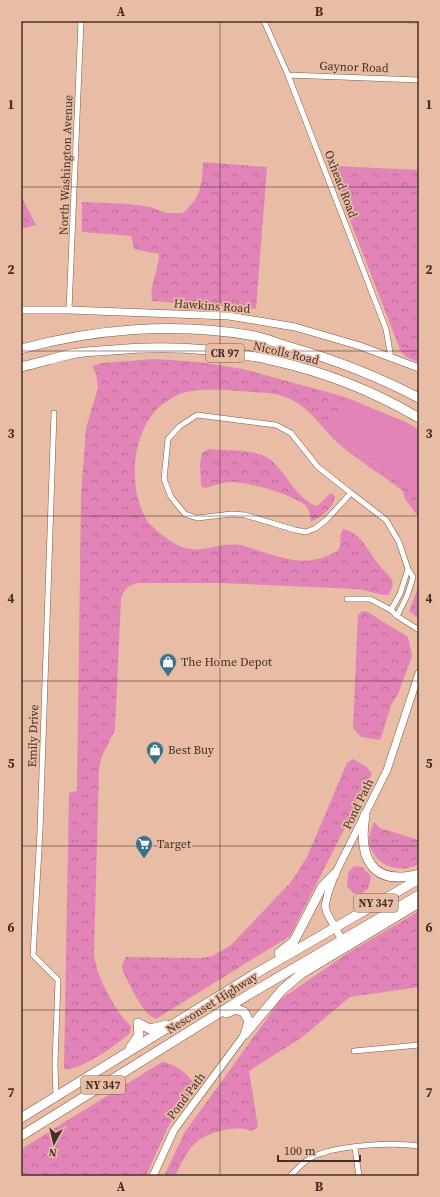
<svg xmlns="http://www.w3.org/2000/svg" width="440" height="1197" font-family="'Source Serif 4',serif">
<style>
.green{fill:#e284b7}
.forest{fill:url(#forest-crowns)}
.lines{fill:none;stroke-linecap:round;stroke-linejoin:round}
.street-casing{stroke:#805945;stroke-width:6}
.secondary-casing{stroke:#805945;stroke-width:8}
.highway-casing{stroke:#805945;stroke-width:10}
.street{stroke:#fff;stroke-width:5}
.secondary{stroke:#fff;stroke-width:7}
.highway{stroke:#fff;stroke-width:9}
.grid{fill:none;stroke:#423027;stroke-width:1;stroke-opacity:0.55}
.labels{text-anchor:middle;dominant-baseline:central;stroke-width:3.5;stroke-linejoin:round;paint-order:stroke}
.shield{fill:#e9bca5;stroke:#745a4d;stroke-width:1}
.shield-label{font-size:11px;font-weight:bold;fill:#423027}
.street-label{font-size:12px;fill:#423027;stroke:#e9bca5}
.poi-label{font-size:12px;fill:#423027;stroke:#e9bca5;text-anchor:start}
.neatline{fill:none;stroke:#423027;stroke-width:1.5}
.grid-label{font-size:13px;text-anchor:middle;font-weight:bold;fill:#423027}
</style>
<defs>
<pattern id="forest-crowns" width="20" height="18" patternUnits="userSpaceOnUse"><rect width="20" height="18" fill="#e284b7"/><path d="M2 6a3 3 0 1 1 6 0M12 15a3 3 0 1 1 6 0" fill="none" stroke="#b96c95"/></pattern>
</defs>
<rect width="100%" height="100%" fill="#e9bca5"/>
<path class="green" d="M 345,397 L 408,423 L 419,430 L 419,497 L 349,446 L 331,429 Z"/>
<path class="forest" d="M 203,162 L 267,167 L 256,309 L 152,301 C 149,284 159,271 159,254 L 134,249 L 131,236 L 82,232 L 82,202 L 129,204 L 150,207 L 166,213 L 183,213 C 201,196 202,187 203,162 Z
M 333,166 L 419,170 L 419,362 L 408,358 L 401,352 L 330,169 Z
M 21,196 L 36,225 L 21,229 Z
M 155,359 L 199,362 L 243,369 L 345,397 L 331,429 L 349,446 L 419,497 L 419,518 L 405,499 L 403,491 C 382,475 359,461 339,444 C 316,423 309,402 275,394 C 268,392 260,393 253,392 C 232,391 208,387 187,392 C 179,393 165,402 159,407 C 132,433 128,485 145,517 C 150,527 171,543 182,547 C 203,555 223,540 244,546 C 272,554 297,568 327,556 C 330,554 335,553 338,550 C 343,544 338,536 343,529 C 361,532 369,553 380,566 C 383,571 390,575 392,580 C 394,586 391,590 388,595 C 382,596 365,590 357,589 L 221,583 L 137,583 C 128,586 124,589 121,599 L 115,730 L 102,756 L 99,768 L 94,953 C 95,974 115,1012 131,1026 L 130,1033 C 118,1044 79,1072 64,1069 L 69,793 L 77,791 L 81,495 L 86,428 L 98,388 L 96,374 L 92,366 L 101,363 Z
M 209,449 C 229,451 260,448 274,463 C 289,478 296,497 316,506 C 323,503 325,496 332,493 L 335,497 C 334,508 320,517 311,522 C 310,517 310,511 307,507 C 296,495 248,482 232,482 C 223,482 213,486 205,488 L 201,486 L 200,464 L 202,453 Z
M 419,585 L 419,619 L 409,611 Z
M 366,611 L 408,637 L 412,656 L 398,694 L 391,705 L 381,738 L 379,740 L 361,737 L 353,728 L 358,615 L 361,612 Z
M 353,759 L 367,767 L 372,774 L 290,936 L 156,1019 C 142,1014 130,984 123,972 L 122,965 L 126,957 L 202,958 L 212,956 L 230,946 L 291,882 L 307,857 L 347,763 Z
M 374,822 L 380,828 L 419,840 L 419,864 C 400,874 375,867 369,843 C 368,836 372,828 374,822 Z
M 354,866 L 362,867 L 371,876 L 368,889 L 362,893 L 353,893 L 347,886 L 348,873 Z
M 419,911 L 419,987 L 350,997 L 301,1038 L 249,1071 L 258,1127 L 251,1131 C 240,1127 232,1128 221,1131 C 194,1136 186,1153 175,1176 L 164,1176 L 185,1132 L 281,999 L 348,953 Z
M 162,1062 C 175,1063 189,1075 196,1086 L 168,1127 L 146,1176 L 21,1176 L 21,1149 Z"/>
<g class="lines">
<defs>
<path id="street" d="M 264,21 L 288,75 L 386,329 L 391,358
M 412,21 L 419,21
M 288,75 L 419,80
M 69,310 L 81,21
M 54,413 L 40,831 L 33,955 L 58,980 L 55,1064 L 56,1097
M 197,415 L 276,425 L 291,433 L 318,467 L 351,493 L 326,520 L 316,528 L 306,532 L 295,530 L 245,515 L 232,514 L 197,518 L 185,514 L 171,497 L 164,479 L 168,439 L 180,426 Z
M 351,493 L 386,520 L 399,542 L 408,569
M 347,599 L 370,599 L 391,610 L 397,616 L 419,630
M 391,610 L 400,594 L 408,569 L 413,577 L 407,596 L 397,616
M 354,1051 L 419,1045
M 355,1148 L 359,1176
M 290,1176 C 297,1169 305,1160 314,1156 C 341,1145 391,1142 419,1146"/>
<path id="secondary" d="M 21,310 L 69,310 L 229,316 L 295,327 L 360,346 L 419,368
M 342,940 L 327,913 L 325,906 L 328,893 L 335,874 L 387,770 L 419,673
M 153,1176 L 174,1130 L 245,1034"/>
<path id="highway" d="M 21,349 C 93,329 175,322 249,335 C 262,337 274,342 287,346 C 333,359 377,376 419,398
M 21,367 C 38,363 54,358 71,354 C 84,351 99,351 113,350 C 218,340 328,364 419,418
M 365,815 C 358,857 371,887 419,874
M 279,953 L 294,941 L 322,887 L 335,874
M 226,1013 L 236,1009 L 244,1012 L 249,1021 L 246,1032
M 138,1023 L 150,1029 L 167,1025
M 245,1034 L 282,990 L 301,974 L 419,903
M 130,1048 L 139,1035 L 138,1023
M 21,1118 L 253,975 L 419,879
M 21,1136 L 248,995 L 419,895"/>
</defs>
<use href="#street" class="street-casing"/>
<use href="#secondary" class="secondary-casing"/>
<use href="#highway" class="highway-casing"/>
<use href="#street" class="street"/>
<use href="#secondary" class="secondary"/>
<use href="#highway" class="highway"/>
</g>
<path class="grid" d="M 220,21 L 220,1176M 21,187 L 419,187M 21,351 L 419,351M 21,516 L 419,516M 21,681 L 419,681M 21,846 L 419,846M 21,1010 L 419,1010"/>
<defs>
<symbol id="shop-pin" viewBox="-11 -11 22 30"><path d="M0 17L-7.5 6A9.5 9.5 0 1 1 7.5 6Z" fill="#37728a" stroke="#e9bca5"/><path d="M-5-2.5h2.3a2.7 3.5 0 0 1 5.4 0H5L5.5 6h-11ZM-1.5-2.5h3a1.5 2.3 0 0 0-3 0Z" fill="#fff"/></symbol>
<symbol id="supermarket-pin" viewBox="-11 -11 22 30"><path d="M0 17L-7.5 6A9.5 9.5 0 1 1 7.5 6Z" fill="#37728a" stroke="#e9bca5"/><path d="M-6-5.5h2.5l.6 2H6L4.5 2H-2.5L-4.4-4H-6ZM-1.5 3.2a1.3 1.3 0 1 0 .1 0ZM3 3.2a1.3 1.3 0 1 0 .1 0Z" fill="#fff"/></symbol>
</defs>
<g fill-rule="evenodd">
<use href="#shop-pin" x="158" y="652" width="20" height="27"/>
<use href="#shop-pin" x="145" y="740" width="20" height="27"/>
<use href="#supermarket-pin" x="134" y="834" width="20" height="27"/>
</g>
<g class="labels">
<g class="shield">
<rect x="206" y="344" width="38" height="18" rx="3"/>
<rect x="354" y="894" width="44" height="18" rx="3"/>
<rect x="81" y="1076" width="44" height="18" rx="3"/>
</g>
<g class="shield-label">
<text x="225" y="353">CR 97</text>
<text x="376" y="903">NY 347</text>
<text x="103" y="1085">NY 347</text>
</g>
<g class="street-label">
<text transform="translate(354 67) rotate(2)">Gaynor Road</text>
<text transform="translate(66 165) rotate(-88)">North Washington Avenue</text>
<text transform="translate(341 184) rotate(69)">Oxhead Road</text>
<text transform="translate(212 306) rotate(4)">Hawkins Road</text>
<text transform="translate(286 353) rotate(13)">Nicolls Road</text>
<text transform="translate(33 736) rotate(-88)">Emily Drive</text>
<text transform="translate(358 804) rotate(-64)">Pond Path</text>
<text transform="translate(212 1003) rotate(-32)">Nesconset Highway</text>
<text transform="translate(186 1096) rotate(-53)">Pond Path</text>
</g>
<g class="poi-label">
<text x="181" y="662">The Home Depot</text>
<text x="168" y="750">Best Buy</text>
<text x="157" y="844">Target</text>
</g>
</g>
<rect width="440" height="1197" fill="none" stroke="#e9bca5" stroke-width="44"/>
<g transform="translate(54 1143) rotate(188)" stroke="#e9bca5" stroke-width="3" paint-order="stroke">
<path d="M0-3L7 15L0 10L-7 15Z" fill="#423027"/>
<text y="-6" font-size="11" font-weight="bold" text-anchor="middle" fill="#423027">N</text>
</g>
<path d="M278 1155v6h82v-6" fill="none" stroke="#423027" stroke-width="2"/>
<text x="284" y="1155" font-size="12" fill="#423027" stroke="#e9bca5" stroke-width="3" paint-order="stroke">100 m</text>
<rect x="22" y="22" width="396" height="1153" class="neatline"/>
<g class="grid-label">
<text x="121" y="16">A</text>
<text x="319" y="16">B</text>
<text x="11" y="109">1</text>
<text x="429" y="109">1</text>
<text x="11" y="274">2</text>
<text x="429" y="274">2</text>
<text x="11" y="438">3</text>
<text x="429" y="438">3</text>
<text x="11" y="603">4</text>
<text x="429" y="603">4</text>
<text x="11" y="768">5</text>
<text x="429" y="768">5</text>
<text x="11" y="932">6</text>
<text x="429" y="932">6</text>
<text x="11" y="1097">7</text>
<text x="429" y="1097">7</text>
<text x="121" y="1191">A</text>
<text x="319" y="1191">B</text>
</g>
</svg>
